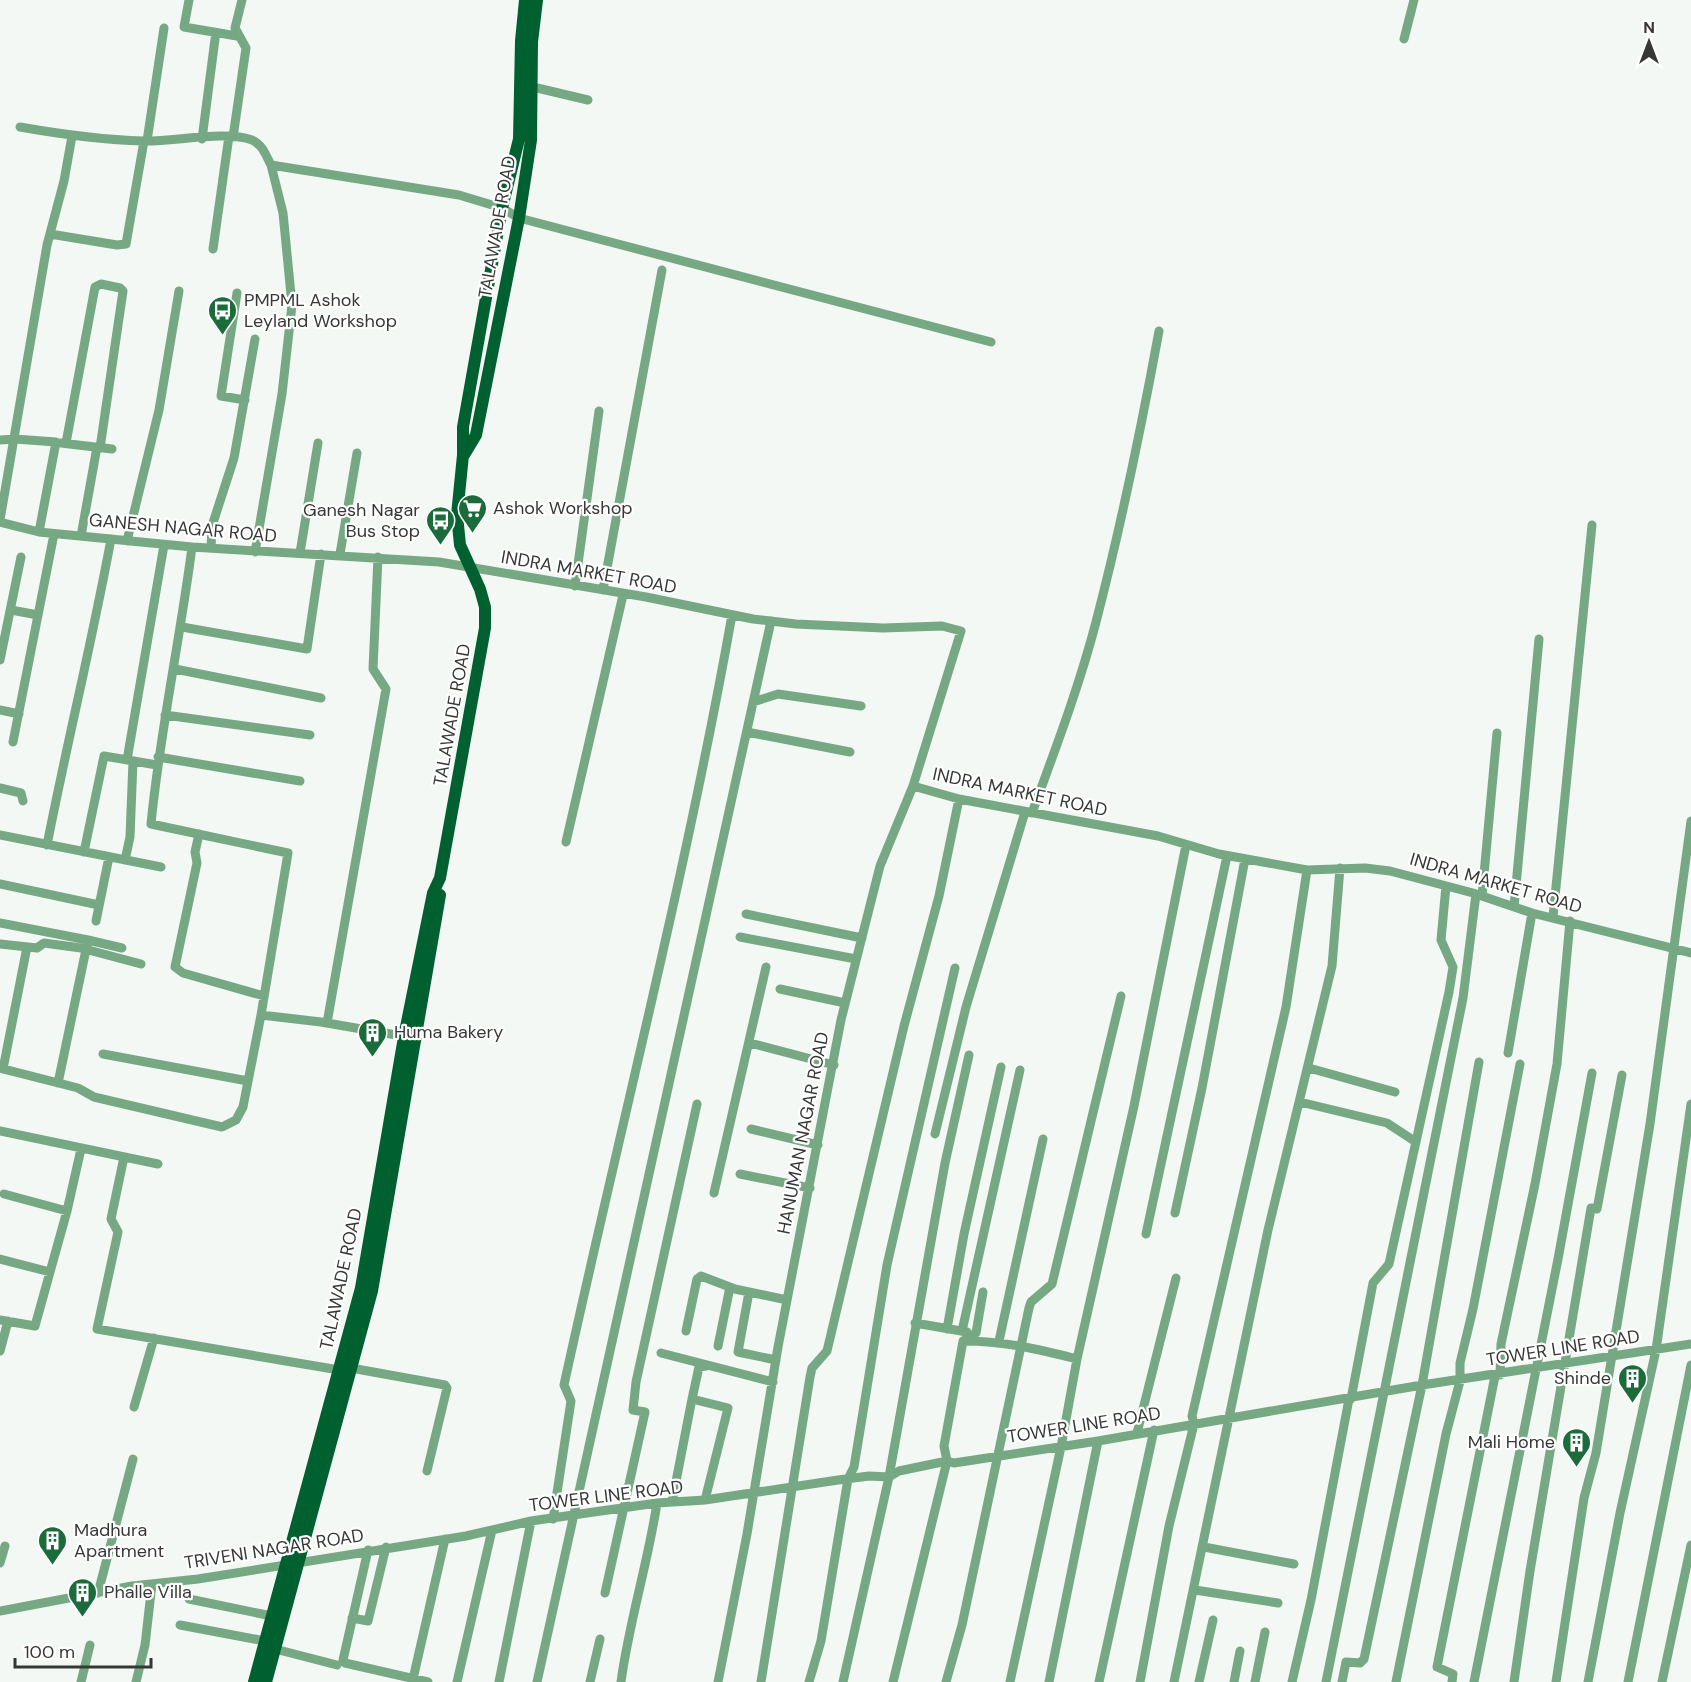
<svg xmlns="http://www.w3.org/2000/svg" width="1691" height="1682" font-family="'DM Sans',sans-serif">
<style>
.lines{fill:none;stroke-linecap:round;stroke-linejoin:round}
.minor{stroke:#77a884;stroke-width:9}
.major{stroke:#00602f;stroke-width:12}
.labels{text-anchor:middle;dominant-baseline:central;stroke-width:4.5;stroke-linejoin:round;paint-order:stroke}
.street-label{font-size:18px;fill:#363836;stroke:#fff}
.poi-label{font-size:18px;fill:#363836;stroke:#fff;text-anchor:start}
</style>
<rect width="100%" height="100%" fill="#f3f8f4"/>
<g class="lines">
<path class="minor" d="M 189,0 L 184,27 L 237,36
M 1404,39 L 1414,0
M 533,87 L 588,100
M 20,127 C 60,134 101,140 143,141 C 173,142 226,130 252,140 C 263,145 266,156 271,165 L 459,195 L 502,208 L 519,218 L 991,342
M 233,137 L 246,48 L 235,28 L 242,0
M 202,139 L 215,39
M 147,141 L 164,28
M 50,234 L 117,245 L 126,244 L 144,141
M 213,249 L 229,136
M 237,293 L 221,396 L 245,400
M 0,440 L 15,439 L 56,442 L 39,532
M 61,443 L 112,449
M 66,443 L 95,287 L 101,284 L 120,288 L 123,291 L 100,448
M 0,520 L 47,245 L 64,181 L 72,136
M 0,522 L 39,532 L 192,547 L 439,562 L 646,597 L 753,619 L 796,624 L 883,628 L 942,626 L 961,631 L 913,786 L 880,866 L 841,1020 L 778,1347 L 747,1534 L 718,1682
M 81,536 L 97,447
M 127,541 L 159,410 L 179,291
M 192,547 C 180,640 160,731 151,824 L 288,853 L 261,1015
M 211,548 L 212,526 L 234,458 L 255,339
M 255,552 L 282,394 L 292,305 L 283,213 L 271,165
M 300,553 L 318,443
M 340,554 L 357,453
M 575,586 L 599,411
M 603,590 L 662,270
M 11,610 L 38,615
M 182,627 L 307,649 L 321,554
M 0,660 L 21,557
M 175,669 L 321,698
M 753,702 L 778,694 L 861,706
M 0,710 L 19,714
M 165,715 L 310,735
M 747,732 L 850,752
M 13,742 L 54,534
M 158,757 L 300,781
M 127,760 L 164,545
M 913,786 L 959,799 L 1158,836 L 1219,854 L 1307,870 L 1365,868 L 1390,871 L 1473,893 L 1532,913 L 1691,953
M 0,788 L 21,793 L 23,801
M 1032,813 C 1055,750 1079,687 1096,622 C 1121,526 1141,429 1159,331
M 199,834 L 195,852 L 197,863 L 175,967 L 183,973 L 264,996
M 0,835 L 161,867
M 566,842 L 623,595
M 47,845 C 67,743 92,642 111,539
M 84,852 L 104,756 L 157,765
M 125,860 L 130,837 L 133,761
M 0,884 L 99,905
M 1482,896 L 1497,733
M 1514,907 L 1539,639
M 746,914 L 862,938
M 1553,917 L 1592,525
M 96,921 L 109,857
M 0,923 L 88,940 L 58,1083
M 740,937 L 856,959
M 88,940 L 122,948
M 0,944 L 37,948 L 44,943 L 81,948 L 141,964
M 780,989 L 845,1003
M 327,1023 L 386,689 L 373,669 L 378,557
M 750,1043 L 834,1065
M 1508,1053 L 1532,913
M 103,1054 L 248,1081
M 0,1068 L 78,1088 L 94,1097 L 222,1127 L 236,1120 L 243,1107 L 261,1015 L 321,1022 L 408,1037
M 1309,1068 L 1395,1092
M 3,1069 L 27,947
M 1300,1102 L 1387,1123 L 1416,1142
M 751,1129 L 818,1145
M 0,1131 L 158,1164
M 935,1134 L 966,1007 L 1025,812
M 124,1157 L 111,1219 L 118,1232 L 97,1329 L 345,1371
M 740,1174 L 810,1188
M 714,1193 L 766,967
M 4,1194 L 67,1211
M 1175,1213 L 1202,1088 L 1245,859
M 1146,1234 L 1227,856
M 0,1259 L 50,1272
M 749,1292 L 738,1352 L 776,1360
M 983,1292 L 976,1333 L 963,1341 C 1004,1341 1038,1349 1077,1359
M 0,1320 L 35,1326 L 67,1211 L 81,1149
M 915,1323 L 967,1332
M 947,1329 L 964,1234 L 1001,1067
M 686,1331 L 697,1279 L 701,1276 L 735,1289 L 787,1300
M 962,1331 L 1020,1070
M 999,1341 L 1043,1139
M 718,1346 L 730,1287
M 0,1351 L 8,1321
M 661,1353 L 773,1382
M 351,1368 L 445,1385 L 447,1388 L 427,1471
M 1500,1375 L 1501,1344 L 1535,1184 L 1557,1064 L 1570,921
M 692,1399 L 699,1367 L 706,1366
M 1351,1399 L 1373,1283 L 1389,1264 L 1449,992 L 1453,967 L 1441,940 L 1446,886
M 134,1407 L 154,1338
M 1137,1433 L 1176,1278
M 672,1502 L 692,1399 L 728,1408 L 705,1500
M 553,1519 L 571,1401 L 564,1385 C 620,1128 686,874 732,615
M 1204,1547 L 1294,1564
M 368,1550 L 343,1660 L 345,1663 L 428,1682
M 0,1563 L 5,1546
M 1195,1590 L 1278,1603
M 98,1593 L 133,1459
M 605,1593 L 645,1412 L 633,1410 L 636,1382 L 697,1104
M 189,1599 L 272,1616
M 0,1611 L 132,1586 L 198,1579 L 466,1536 L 531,1521 L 657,1503 L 705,1500 L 838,1480 L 869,1476 L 889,1477 L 899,1471 L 947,1461 L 954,1463 L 1098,1441 L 1422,1385 L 1691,1344
M 352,1618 L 368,1621 L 386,1547
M 180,1625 L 265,1641
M 275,1649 L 337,1665
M 413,1679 L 445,1539
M 81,1682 L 90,1645
M 136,1682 L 145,1645 L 152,1584
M 457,1682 L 492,1530
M 499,1682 L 531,1521
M 537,1682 L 771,621
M 590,1682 L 600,1639
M 621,1682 C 629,1622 648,1563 657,1503
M 761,1682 L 810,1377 L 812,1368 L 827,1351 L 904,1026 L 939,896 L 959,799
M 809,1682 L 821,1641 L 848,1479 L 854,1467 L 887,1265 L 955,968
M 843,1682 L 889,1477 L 945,1163 L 969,1055
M 893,1682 L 947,1461 L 944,1446 L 963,1341
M 946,1682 L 962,1625 L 1029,1308 L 1031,1302 L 1052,1284 L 1121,996
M 1010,1682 L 1061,1447 L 1077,1359 L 1134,1106 L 1186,845
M 1049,1682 L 1098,1441
M 1099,1682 L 1154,1430
M 1140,1682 L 1169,1526 L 1194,1424 L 1192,1416 L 1286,1007 L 1307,870
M 1174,1682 L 1268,1230 L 1332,966 L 1340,868
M 1199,1682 L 1213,1620
M 1234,1682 L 1240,1651
M 1255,1682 L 1265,1632
M 1292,1682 L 1311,1600 L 1349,1399
M 1326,1682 L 1463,998 L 1476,894
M 1342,1682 L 1346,1662 L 1360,1663 L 1364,1659 L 1422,1385 L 1479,1062
M 1396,1682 L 1446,1434 L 1460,1381 L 1460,1363 L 1473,1309 L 1520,1064
M 1452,1682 L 1453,1674 L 1437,1667 L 1495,1376
M 1474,1682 L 1558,1259 L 1592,1073
M 1514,1682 L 1530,1571 L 1591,1208 L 1597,1209 L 1622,1075
M 1556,1682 L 1584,1498 L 1596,1453 L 1650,1124 L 1691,821
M 1588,1682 L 1620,1513 L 1656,1350 L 1691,1104
M 1628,1682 L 1691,1365
M 1662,1682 L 1691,1545"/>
<path class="major" d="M 464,455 L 476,435 L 519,218 L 531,140 L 532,42 L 537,0
M 254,1682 L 361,1288 L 404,1037 L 433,893 L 440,878 L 485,628 L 485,607 L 480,589 L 460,545 L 457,515 L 463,455 L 463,427 L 502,208 L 519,139 L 521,41 L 525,0
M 266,1682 L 372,1291 L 440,895"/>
</g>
<defs>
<symbol id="bus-pin" viewBox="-11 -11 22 30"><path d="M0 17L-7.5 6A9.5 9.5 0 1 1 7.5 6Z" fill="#1c6b3b" stroke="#fff"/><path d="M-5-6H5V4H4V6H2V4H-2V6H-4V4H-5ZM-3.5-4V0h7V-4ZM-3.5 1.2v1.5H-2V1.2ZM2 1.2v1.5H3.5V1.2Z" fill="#fff"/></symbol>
<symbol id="supermarket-pin" viewBox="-11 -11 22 30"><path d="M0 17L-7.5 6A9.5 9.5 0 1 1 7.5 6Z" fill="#1c6b3b" stroke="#fff"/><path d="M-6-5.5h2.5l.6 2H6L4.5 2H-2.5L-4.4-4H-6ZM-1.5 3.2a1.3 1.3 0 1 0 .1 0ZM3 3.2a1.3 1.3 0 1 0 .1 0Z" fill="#fff"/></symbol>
<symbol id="building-pin" viewBox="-11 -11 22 30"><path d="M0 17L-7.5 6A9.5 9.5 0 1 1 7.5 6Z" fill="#1c6b3b" stroke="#fff"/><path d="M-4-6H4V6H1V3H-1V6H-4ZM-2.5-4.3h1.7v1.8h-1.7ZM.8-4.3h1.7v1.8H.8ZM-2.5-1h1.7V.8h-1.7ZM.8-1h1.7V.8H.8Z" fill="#fff"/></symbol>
</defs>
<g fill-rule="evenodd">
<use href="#bus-pin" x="206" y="294" width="33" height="45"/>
<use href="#supermarket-pin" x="456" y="492" width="33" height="45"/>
<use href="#bus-pin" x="424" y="504" width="33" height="45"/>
<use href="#building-pin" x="356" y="1016" width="33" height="45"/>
<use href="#building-pin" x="1616" y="1362" width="33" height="45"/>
<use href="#building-pin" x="1560" y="1426" width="33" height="45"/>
<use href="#building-pin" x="36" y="1524" width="33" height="45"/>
<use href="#building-pin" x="66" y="1576" width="33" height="45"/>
</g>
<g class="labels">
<g class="street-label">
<text transform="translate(497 227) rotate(-80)">TALAWADE ROAD</text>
<text transform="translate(183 528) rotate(5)">GANESH NAGAR ROAD</text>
<text transform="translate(589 572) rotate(10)">INDRA MARKET ROAD</text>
<text transform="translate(452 715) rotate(-80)">TALAWADE ROAD</text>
<text transform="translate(1020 792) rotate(12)">INDRA MARKET ROAD</text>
<text transform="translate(1496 883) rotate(16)">INDRA MARKET ROAD</text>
<text transform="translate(803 1133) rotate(-79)">HANUMAN NAGAR ROAD</text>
<text transform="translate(341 1279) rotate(-78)">TALAWADE ROAD</text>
<text transform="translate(1563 1348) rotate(-9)">TOWER LINE ROAD</text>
<text transform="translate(1084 1425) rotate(-9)">TOWER LINE ROAD</text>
<text transform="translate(606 1496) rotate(-7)">TOWER LINE ROAD</text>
<text transform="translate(274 1549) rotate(-9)">TRIVENI NAGAR ROAD</text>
</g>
<g class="poi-label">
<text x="244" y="300">PMPML Ashok<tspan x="244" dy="21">Leyland Workshop</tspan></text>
<text x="493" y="508">Ashok Workshop</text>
<text x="420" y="510" text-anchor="end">Ganesh Nagar<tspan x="420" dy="21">Bus Stop</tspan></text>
<text x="394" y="1032">Huma Bakery</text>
<text x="1611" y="1378" text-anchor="end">Shinde</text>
<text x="1555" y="1442" text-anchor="end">Mali Home</text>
<text x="74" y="1530">Madhura<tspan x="74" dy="21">Apartment</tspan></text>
<text x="104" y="1592">Phalle Villa</text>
</g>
</g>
<g transform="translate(1649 42)" stroke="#ffffff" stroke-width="4.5" paint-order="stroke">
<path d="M0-4.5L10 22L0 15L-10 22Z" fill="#363836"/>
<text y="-9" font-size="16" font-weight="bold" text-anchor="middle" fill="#363836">N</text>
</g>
<path d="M15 1658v9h136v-9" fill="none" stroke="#363836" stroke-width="3"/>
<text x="24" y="1658" font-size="18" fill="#363836" stroke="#ffffff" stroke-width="4.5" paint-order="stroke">100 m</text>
</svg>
